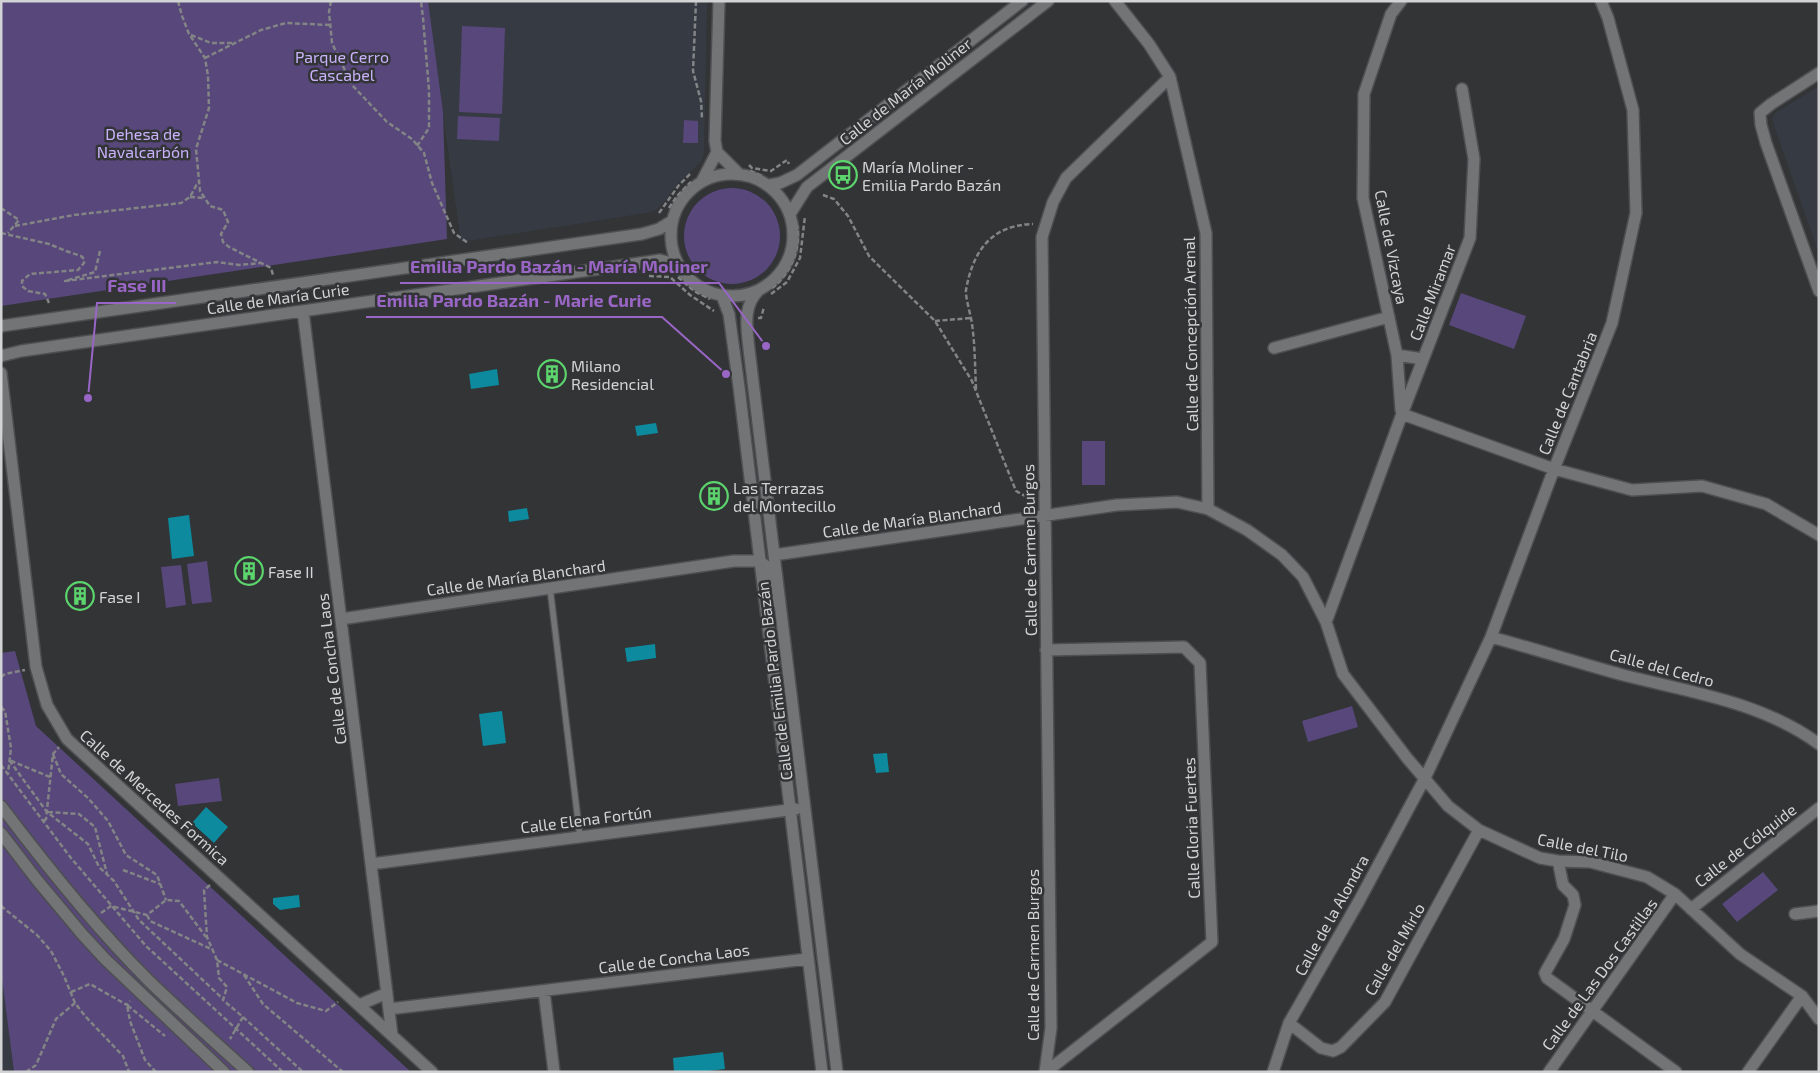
<svg xmlns="http://www.w3.org/2000/svg" width="1820" height="1073" font-family="'Exo 2',sans-serif">
<style>
.built{fill:#363b43}
.green{fill:#58477a}
.water{fill:#0d8a9d}
.lines{fill:none;stroke-linecap:round;stroke-linejoin:round}
.service-casing{stroke:#4e4f51;stroke-width:8}
.minor-casing{stroke:#4e4f51;stroke-width:14}
.path{stroke:#828485;stroke-width:2.5;stroke-dasharray:5 2.5;stroke-linecap:butt}
.service{stroke:#727476;stroke-width:5.5}
.minor{stroke:#727476;stroke-width:11}
.labels{text-anchor:middle;dominant-baseline:central;stroke-width:5;stroke-linejoin:round;paint-order:stroke}
.park-label{font-size:16px;fill:#c9b2fb;stroke:#323436}
.street-label{font-size:16px;fill:#d2d3d4;stroke:#323436}
.poi-label{font-size:16px;fill:#d2d3d4;stroke:#323436;text-anchor:start}
.leader{fill:none;stroke:#9966c6;stroke-width:2}
.callout-dot{fill:#9966c6;stroke:#323436;stroke-width:2}
.callout-label{font-size:18px;text-anchor:middle;font-weight:bold;fill:#9966c6;stroke:#323436;stroke-width:5;stroke-linejoin:round;paint-order:stroke}
</style>
<rect width="100%" height="100%" fill="#323436"/>
<path class="built" d="M 427,1 L 707,1 L 704,152 L 702,161 L 677,184 L 666,200 L 656,210 L 646,213 L 461,242 Z
M 1819,86 L 1819,254 L 1772,120 L 1774,114 Z
M 1,971 L 14,1072 L 1,1072 Z"/>
<path class="green" d="M 1,1 L 428,1 L 443,112 L 447,239 L 1,306 Z
M 462,26 L 505,28 L 502,114 L 459,112 Z
M 458,116 L 500,118 L 499,141 L 457,139 Z
M 684,120 L 698,121 L 698,143 L 683,143 Z
M684 236a48 48 0 1 1 96 0a48 48 0 1 1-96 0Z
M 1461,293 L 1526,316 L 1514,349 L 1449,325 Z
M 1082,441 L 1105,441 L 1105,485 L 1082,485 Z
M 207,561 L 212,602 L 192,604 L 187,564 Z
M 181,565 L 186,605 L 166,608 L 161,567 Z
M 15,651 L 36,726 L 411,1072 L 14,1072 L 1,971 L 1,653 Z
M 1352,706 L 1358,727 L 1308,742 L 1302,721 Z
M 219,778 L 222,801 L 178,806 L 175,784 Z
M 1763,872 L 1778,890 L 1737,922 L 1722,904 Z"/>
<path class="water" d="M 497,369 L 499,385 L 471,389 L 469,374 Z
M 656,423 L 658,433 L 637,436 L 635,426 Z
M 527,508 L 529,519 L 509,522 L 508,511 Z
M 189,515 L 194,556 L 172,559 L 168,518 Z
M 655,644 L 656,658 L 627,662 L 625,648 Z
M 502,711 L 506,743 L 483,746 L 479,714 Z
M 887,753 L 889,772 L 876,773 L 873,754 Z
M 206,807 L 228,827 L 214,843 L 192,823 Z
M 299,895 L 300,907 L 280,910 L 273,904 L 273,898 Z
M 723,1052 L 725,1069 L 700,1072 L 674,1072 L 673,1058 Z"/>
<g class="lines">
<defs>
<path id="service" d="M 550,588 L 580,837"/>
<path id="minor" d="M 1115,1 L 1149,44 L 1170,77 L 1206,233 L 1208,509
M 1819,73 L 1771,104 L 1760,113 L 1761,125 L 1766,143 L 1819,291
M 717,152 L 738,173
M671 235a61 61 0 1 1 122 0a61 61 0 1 1-122 0Z
M 702,181 L 717,152 L 715,141 L 719,1
M 769,185 L 780,183 L 797,175 L 1022,1
M 790,214 L 807,187 L 1048,1
M 759,290 C 742,306 747,329 749,349 L 837,1072
M 722,296 L 729,314 L 739,387 L 822,1072
M 303,311 L 392,1035
M 1,326 L 642,234 L 659,229 L 672,221
M 1274,348 L 1389,317
M 1397,355 L 1423,359
M 1,356 L 21,351 L 647,262 L 660,260 L 678,265
M 1,373 L 36,667 L 47,705 L 67,739 L 432,1072
M 1401,410 L 1397,355 L 1363,198 L 1364,94 L 1391,14 L 1401,1
M 1402,414 L 1554,469 L 1632,490 L 1702,486 L 1766,504 L 1819,535
M 774,555 L 1117,505 L 1177,502 L 1208,509 L 1247,530 L 1282,555 L 1303,577 L 1326,622 L 1343,674 L 1407,758 L 1448,806 L 1479,830 L 1540,858 L 1558,861 L 1590,862 L 1647,877 L 1675,894 L 1740,954 L 1802,996 L 1819,1019
M 341,619 L 734,561 L 759,561 L 766,566 L 768,571 L 770,587 L 777,602
M 1326,622 L 1402,414 L 1470,238 L 1474,159 L 1462,89
M 1491,637 C 1535,649 1579,663 1623,675 C 1690,692 1762,702 1819,744
M 1,806 C 47,867 95,927 149,981 C 181,1012 215,1042 248,1072
M 1,833 L 37,880 L 82,934 L 105,959 L 224,1072
M 1558,861 L 1563,885 L 1573,895 L 1575,905 L 1564,939 L 1545,973 L 1547,978 L 1676,1072
M 371,864 L 796,809
M 1691,909 L 1819,808
M 1795,914 L 1819,911
M 544,991 L 554,1072
M 359,1005 L 387,993
M 389,1009 L 807,959
M 1289,1023 L 1321,1048 L 1333,1051 L 1341,1047 L 1385,1002 L 1479,830
M 1045,1072 L 1051,1028 L 1042,237 L 1053,202 L 1066,178 L 1170,77
M 1046,1072 L 1212,942 L 1200,663 L 1184,647 L 1046,650
M 1273,1072 L 1289,1023 L 1359,901 L 1425,778 L 1491,637 L 1554,469 L 1612,323 L 1636,213 L 1633,110 L 1608,18 L 1601,1
M 1549,1072 L 1675,894
M 1748,1072 L 1802,996"/>
</defs>
<use href="#service" class="service-casing"/>
<use href="#minor" class="minor-casing"/>
<path class="path" d="M 178,1 L 182,16 L 189,34 L 205,58 L 208,76 L 209,108 L 196,149 L 200,191 L 210,206 L 223,210 L 228,222 L 221,234 L 223,242 L 229,247 L 271,268 L 273,275
M 331,1 L 329,12 L 332,43 L 352,85 L 387,122 L 412,139 L 424,153 L 432,183 L 454,233 L 468,243
M 696,1 L 693,71 L 701,101 L 702,118
M 191,35 L 211,43 L 234,43
M 205,58 L 261,30 L 286,23 L 330,25
M 417,146 L 429,128 L 429,90 L 423,18 L 421,1
M 749,165 L 752,168 L 771,171 L 787,160 L 789,164
M 750,171 L 762,176
M 823,195 L 834,199 L 848,216 L 869,256 L 935,321 L 972,381 L 1016,491 L 1027,497 L 1033,497
M 190,197 L 204,198
M 1,208 L 19,220 L 8,233
M 669,208 L 677,196 L 691,182
M 659,213 L 679,185 L 690,174
M 15,226 L 74,215 L 181,203 L 190,197 L 198,182
M 1,233 L 49,244 L 66,251 L 81,256 L 84,259 L 84,263 L 78,270 L 30,274 L 22,281 L 22,286 L 28,291 L 45,294 L 49,303
M 100,251 L 95,272 L 65,281 L 217,262 L 239,265 L 260,263
M 649,276 L 670,277 L 690,295 L 714,311
M 678,277 L 694,291 L 710,299
M 772,288 C 791,273 801,249 797,225
M 771,294 L 787,282 L 800,258 L 805,216
M 758,318 L 761,318 L 764,307
M 935,321 L 971,318
M 976,389 C 975,367 975,345 972,324 C 971,316 965,296 966,290 C 973,251 991,225 1033,224
M 1,677 L 5,674 L 25,670
M 1,707 L 5,711 L 11,748 L 8,774
M 53,754 L 61,774 L 88,798 L 108,821 L 126,855 L 157,875 L 166,900
M 1,765 L 71,858 L 146,946 L 283,1072
M 50,777 L 9,760 L 47,812 L 88,844 L 99,867 L 114,881 L 139,920 L 223,999
M 48,812 L 79,814 L 95,827 L 107,874
M 44,821 L 46,819 L 53,754 L 59,747
M 123,870 L 160,884
M 210,885 L 204,890 L 207,937 L 217,960 L 219,978 L 227,987 L 223,1000 L 243,1017 L 230,1039
M 1,906 L 37,935 L 51,951 L 64,976 L 75,1003 L 85,1016 L 123,1056 L 129,1072
M 101,913 L 111,906 L 147,915 L 166,900 L 179,901 L 206,937
M 147,915 L 150,921 L 211,949
M 217,960 L 297,1003 L 326,1011 L 338,1002
M 244,975 L 263,1004 L 343,1072
M 71,992 L 90,984 L 127,1005 L 130,1001
M 243,1017 L 303,1072
M 26,1072 L 36,1065 L 56,1019 L 75,1003
M 156,1072 L 145,1060 L 130,1021 L 127,1005 L 165,1036"/>
<use href="#service" class="service"/>
<use href="#minor" class="minor"/>
</g>
<defs>
<symbol id="bus-ring" viewBox="-11 -11 22 22"><circle r="9.5" fill="#323436" stroke="#5cd56d" stroke-width="1.5"/><path d="M-5-6H5V4H4V6H2V4H-2V6H-4V4H-5ZM-3.5-4V0h7V-4ZM-3.5 1.2v1.5H-2V1.2ZM2 1.2v1.5H3.5V1.2Z" fill="#5cd56d"/></symbol>
<symbol id="building-ring" viewBox="-11 -11 22 22"><circle r="9.5" fill="#323436" stroke="#5cd56d" stroke-width="1.5"/><path d="M-4-6H4V6H1V3H-1V6H-4ZM-2.5-4.3h1.7v1.8h-1.7ZM.8-4.3h1.7v1.8H.8ZM-2.5-1h1.7V.8h-1.7ZM.8-1h1.7V.8H.8Z" fill="#5cd56d"/></symbol>
</defs>
<g fill-rule="evenodd">
<use href="#bus-ring" x="827" y="159" width="32" height="32"/>
<use href="#building-ring" x="536" y="358" width="32" height="32"/>
<use href="#building-ring" x="698" y="480" width="32" height="32"/>
<use href="#building-ring" x="233" y="555" width="32" height="32"/>
<use href="#building-ring" x="64" y="580" width="32" height="32"/>
</g>
<g class="labels">
<g class="park-label">
<text x="342" y="56">Parque Cerro<tspan x="342" dy="18">Cascabel</tspan></text>
<text x="143" y="133">Dehesa de<tspan x="143" dy="18">Navalcarbón</tspan></text>
</g>
<g class="street-label">
<text transform="translate(905 91) rotate(-38)">Calle de María Moliner</text>
<text transform="translate(1392 247) rotate(79)">Calle de Vizcaya</text>
<text transform="translate(1432 292) rotate(-69)">Calle Miramar</text>
<text transform="translate(278 298) rotate(-8)">Calle de María Curie</text>
<text transform="translate(1190 334) rotate(-91)">Calle de Concepción Arenal</text>
<text transform="translate(1567 393) rotate(-68)">Calle de Cantabria</text>
<text transform="translate(912 519) rotate(-8)">Calle de María Blanchard</text>
<text transform="translate(1029 550) rotate(-91)">Calle de Carmen Burgos</text>
<text transform="translate(516 577) rotate(-8)">Calle de María Blanchard</text>
<text transform="translate(1662 667) rotate(15)">Calle del Cedro</text>
<text transform="translate(331 669) rotate(-97)">Calle de Concha Laos</text>
<text transform="translate(774 681) rotate(-97)">Calle de Emilia Pardo Bazán</text>
<text transform="translate(155 797) rotate(42)">Calle de Mercedes Formica</text>
<text transform="translate(586 819) rotate(-7)">Calle Elena Fortún</text>
<text transform="translate(1191 828) rotate(-92)">Calle Gloria Fuertes</text>
<text transform="translate(1745 845) rotate(-38)">Calle de Cólquide</text>
<text transform="translate(1583 847) rotate(11)">Calle del Tilo</text>
<text transform="translate(1331 915) rotate(-61)">Calle de la Alondra</text>
<text transform="translate(1394 949) rotate(-60)">Calle del Mirlo</text>
<text transform="translate(1032 955) rotate(-90)">Calle de Carmen Burgos</text>
<text transform="translate(674 958) rotate(-7)">Calle de Concha Laos</text>
<text transform="translate(1599 974) rotate(-54)">Calle de Las Dos Castillas</text>
</g>
<g class="poi-label">
<text x="862" y="166">María Moliner -<tspan x="862" dy="18">Emilia Pardo Bazán</tspan></text>
<text x="571" y="365">Milano<tspan x="571" dy="18">Residencial</tspan></text>
<text x="733" y="487">Las Terrazas<tspan x="733" dy="18">del Montecillo</tspan></text>
<text x="268" y="571">Fase II</text>
<text x="99" y="596">Fase I</text>
</g>
</g>
<path class="leader" d="M766 346L719 283H400M88 398L97 303H176M726 374L662 317H366"/>
<g class="callout-dot">
<circle cx="766" cy="346" r="5"/>
<circle cx="88" cy="398" r="5"/>
<circle cx="726" cy="374" r="5"/>
</g>
<g class="callout-label">
<text x="559" y="273">Emilia Pardo Bazán - María Moliner</text>
<text x="137" y="292">Fase III</text>
<text x="514" y="307">Emilia Pardo Bazán - Marie Curie</text>
</g>
<rect width="1820" height="1073" fill="none" stroke="#d2d3d4" stroke-width="5"/>
</svg>
